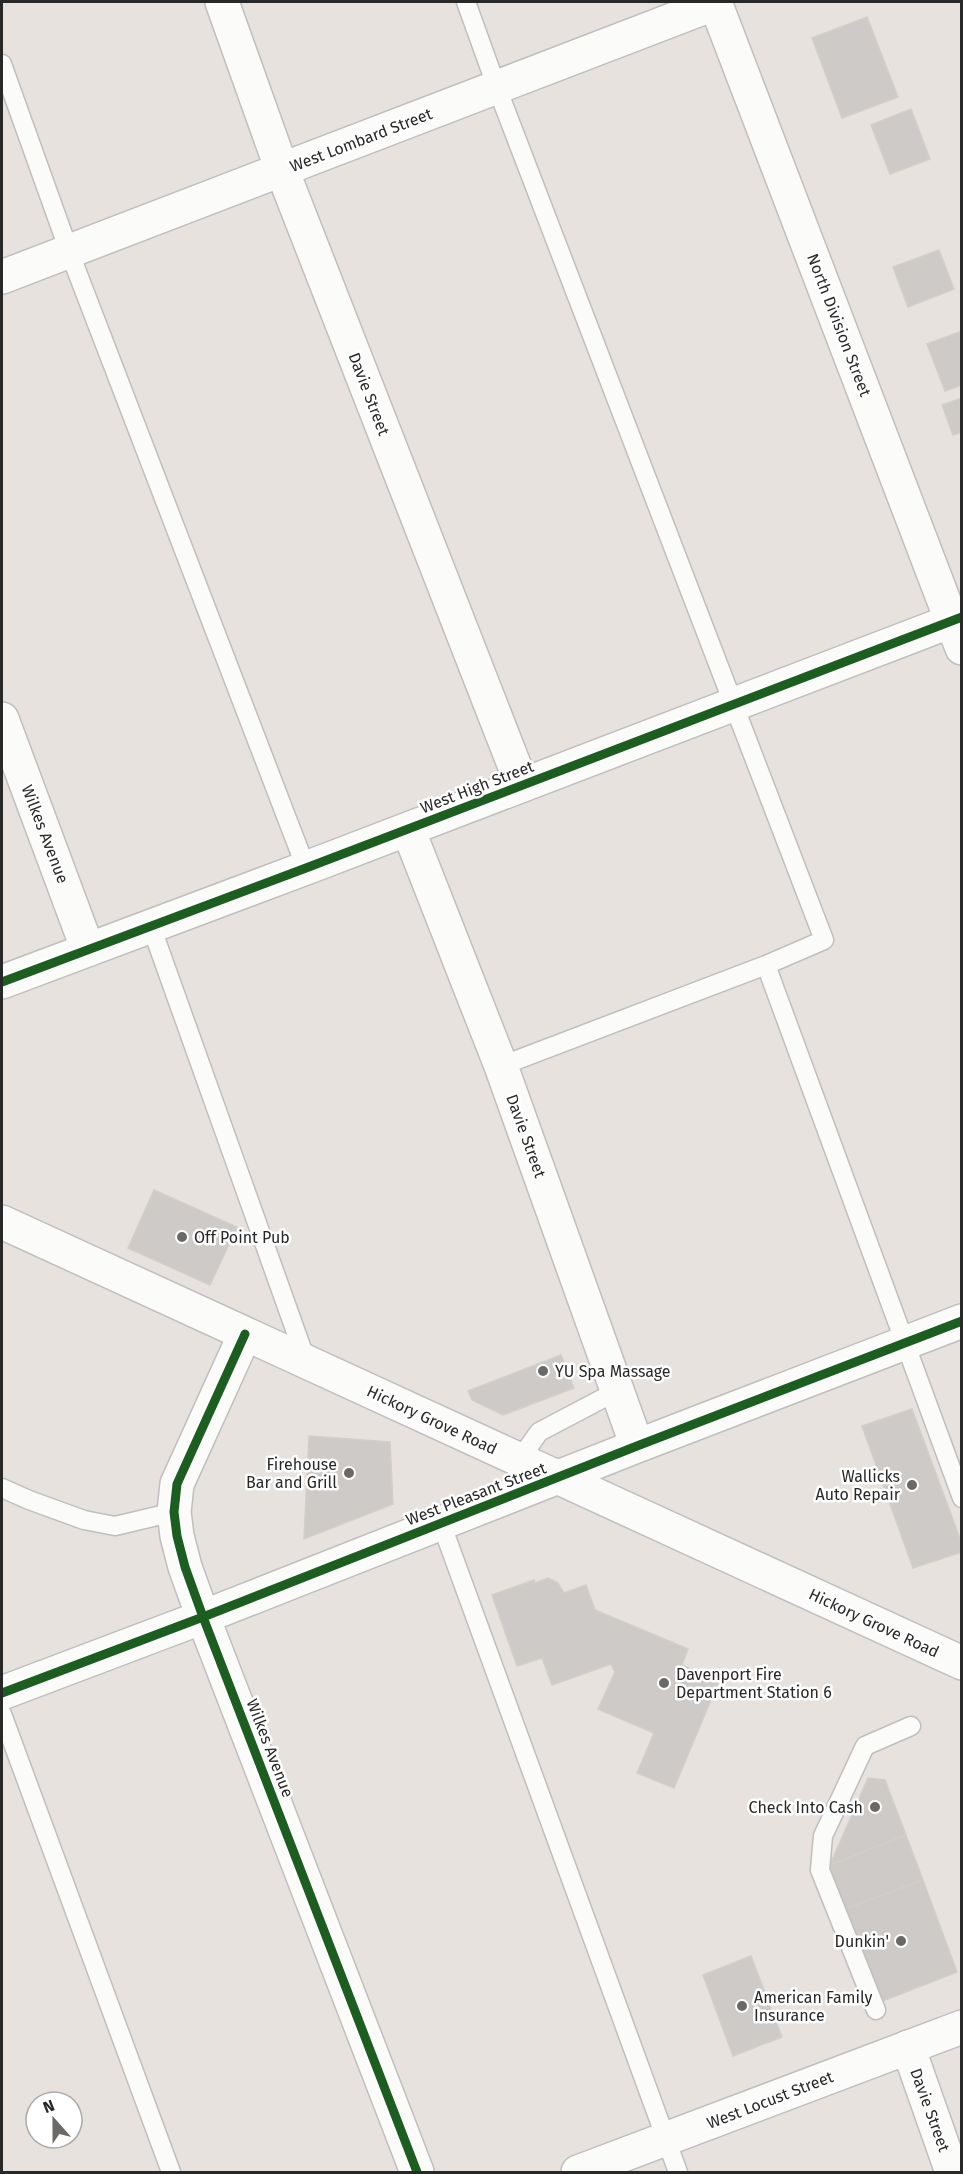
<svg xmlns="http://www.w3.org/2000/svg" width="963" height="2174" font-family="'Fira Sans',sans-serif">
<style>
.building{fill:#cecac7;stroke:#d2cec9;stroke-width:1.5}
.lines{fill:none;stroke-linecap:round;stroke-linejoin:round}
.lane-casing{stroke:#c0bebf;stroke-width:21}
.street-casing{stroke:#c0bebf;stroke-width:36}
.secondary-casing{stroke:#c0bebf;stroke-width:36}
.lane{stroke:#fbfbfa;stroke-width:18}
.street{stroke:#fbfbfa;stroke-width:33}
.secondary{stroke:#fbfbfa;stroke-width:33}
.cycleway-casing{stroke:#fff;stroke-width:13}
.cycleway{stroke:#1b5e20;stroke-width:9}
.poi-dot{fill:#6b6967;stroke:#fff;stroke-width:2}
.labels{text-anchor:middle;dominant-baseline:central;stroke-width:5;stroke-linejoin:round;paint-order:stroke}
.street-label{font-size:16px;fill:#282828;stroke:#fff}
.poi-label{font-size:16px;fill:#282828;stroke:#fff;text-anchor:start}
</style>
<rect width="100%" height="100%" fill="#e7e2dd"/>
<path class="building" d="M 867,17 L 898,97 L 842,118 L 812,38 Z
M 911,109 L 930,159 L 890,174 L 871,125 Z
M 939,250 L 954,289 L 908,307 L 893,267 Z
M 962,331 L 962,385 L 945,391 L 927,344 Z
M 962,398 L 962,432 L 953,435 L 942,405 Z
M 154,1190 L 237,1227 L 210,1285 L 128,1248 Z
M 561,1355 L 574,1388 L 503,1415 L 472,1400 L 468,1391 Z
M 912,1409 L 962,1544 L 962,1552 L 913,1568 L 862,1426 Z
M 309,1436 L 390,1442 L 393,1504 L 304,1539 Z
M 548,1578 L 558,1583 L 564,1593 L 586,1585 L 595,1610 L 688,1649 L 682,1665 L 719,1681 L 674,1788 L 637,1773 L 654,1733 L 598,1709 L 615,1672 L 611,1664 L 552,1685 L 542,1658 L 517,1666 L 492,1595 L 534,1580 L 535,1583 Z
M 868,1778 L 885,1780 L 906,1835 L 830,1865 Z
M 906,1835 L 923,1880 L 845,1909 L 830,1865 Z
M 923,1880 L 957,1972 L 880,2002 L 845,1909 Z
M 751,1956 L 782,2037 L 733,2056 L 703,1975 Z"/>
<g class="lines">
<defs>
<path id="lane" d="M 466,2 L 497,88 L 824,940 L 766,965 L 501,1066
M 2,64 L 69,251 L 306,868
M 151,926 L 307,1363
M 766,965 L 962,1498
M 520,1459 L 539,1432 L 617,1391
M 2,1488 L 29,1500 L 84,1520 L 115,1526 L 174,1512
M 441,1523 L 678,2172
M 2,1714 L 171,2172
M 876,2010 L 820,1870 L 823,1836 L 865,1746 L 911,1726"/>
<path id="street" d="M 222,2 L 282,170 L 522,785
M 2,277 L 716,3
M 2,719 L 88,950
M 408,829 L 501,1066 L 637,1446
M 2,982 L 306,868 L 962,617
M 245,1334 L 177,1484 L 174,1512 L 177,1536 L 185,1567 L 203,1617 L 417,2172
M 2,1693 L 203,1617 L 637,1446 L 962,1321
M 908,2047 L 952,2172"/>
<path id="secondary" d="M 715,2 L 962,648
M 2,1222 L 962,1663
M 578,2172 L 962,2027"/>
</defs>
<use href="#lane" class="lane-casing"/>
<use href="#street" class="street-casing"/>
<use href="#secondary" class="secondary-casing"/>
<use href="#lane" class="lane"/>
<use href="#street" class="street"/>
<use href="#secondary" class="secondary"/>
<defs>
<path id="cycleway" d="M 2,982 L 306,868 L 962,617
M 245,1334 L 177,1484 L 174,1512 L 177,1536 L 185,1567 L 203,1617 L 417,2172
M 2,1693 L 203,1617 L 637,1446 L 962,1321"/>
</defs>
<use href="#cycleway" class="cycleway-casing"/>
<use href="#cycleway" class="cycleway"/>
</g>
<g class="poi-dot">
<circle cx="182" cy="1237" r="6"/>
<circle cx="543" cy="1371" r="6"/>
<circle cx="349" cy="1473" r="6"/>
<circle cx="912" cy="1485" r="6"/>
<circle cx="664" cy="1683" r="6"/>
<circle cx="875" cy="1807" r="6"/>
<circle cx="901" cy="1941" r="6"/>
<circle cx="742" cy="2006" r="6"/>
</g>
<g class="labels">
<g class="street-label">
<text transform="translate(361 140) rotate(-21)">West Lombard Street</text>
<text transform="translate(839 325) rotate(69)">North Division Street</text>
<text transform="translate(369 394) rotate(69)">Davie Street</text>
<text transform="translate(477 787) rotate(-21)">West High Street</text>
<text transform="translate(45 834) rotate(69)">Wilkes Avenue</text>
<text transform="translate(526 1136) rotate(70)">Davie Street</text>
<text transform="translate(432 1420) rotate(25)">Hickory Grove Road</text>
<text transform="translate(476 1494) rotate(-21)">West Pleasant Street</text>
<text transform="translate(874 1623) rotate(25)">Hickory Grove Road</text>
<text transform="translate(270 1748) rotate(69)">Wilkes Avenue</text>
<text transform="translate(770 2100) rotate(-21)">West Locust Street</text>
<text transform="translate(930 2110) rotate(70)">Davie Street</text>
</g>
<g class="poi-label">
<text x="194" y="1237">Off Point Pub</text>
<text x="555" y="1371">YU Spa Massage</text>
<text x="337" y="1464" text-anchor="end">Firehouse<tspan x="337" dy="18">Bar and Grill</tspan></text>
<text x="900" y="1476" text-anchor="end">Wallicks<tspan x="900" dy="18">Auto Repair</tspan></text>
<text x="676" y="1674">Davenport Fire<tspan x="676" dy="18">Department Station 6</tspan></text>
<text x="863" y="1807" text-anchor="end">Check Into Cash</text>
<text x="889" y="1941" text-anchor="end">Dunkin'</text>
<text x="754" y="1997">American Family<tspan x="754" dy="18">Insurance</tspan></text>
</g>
</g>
<rect width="963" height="2174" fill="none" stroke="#282828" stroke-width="6"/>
<g transform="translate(54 2120) rotate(339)"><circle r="28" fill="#ffffff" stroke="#a9a9a9" stroke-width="1.5"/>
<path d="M0-4.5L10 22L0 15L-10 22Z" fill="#6b6967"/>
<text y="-9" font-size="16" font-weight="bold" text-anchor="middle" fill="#282828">N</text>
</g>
</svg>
